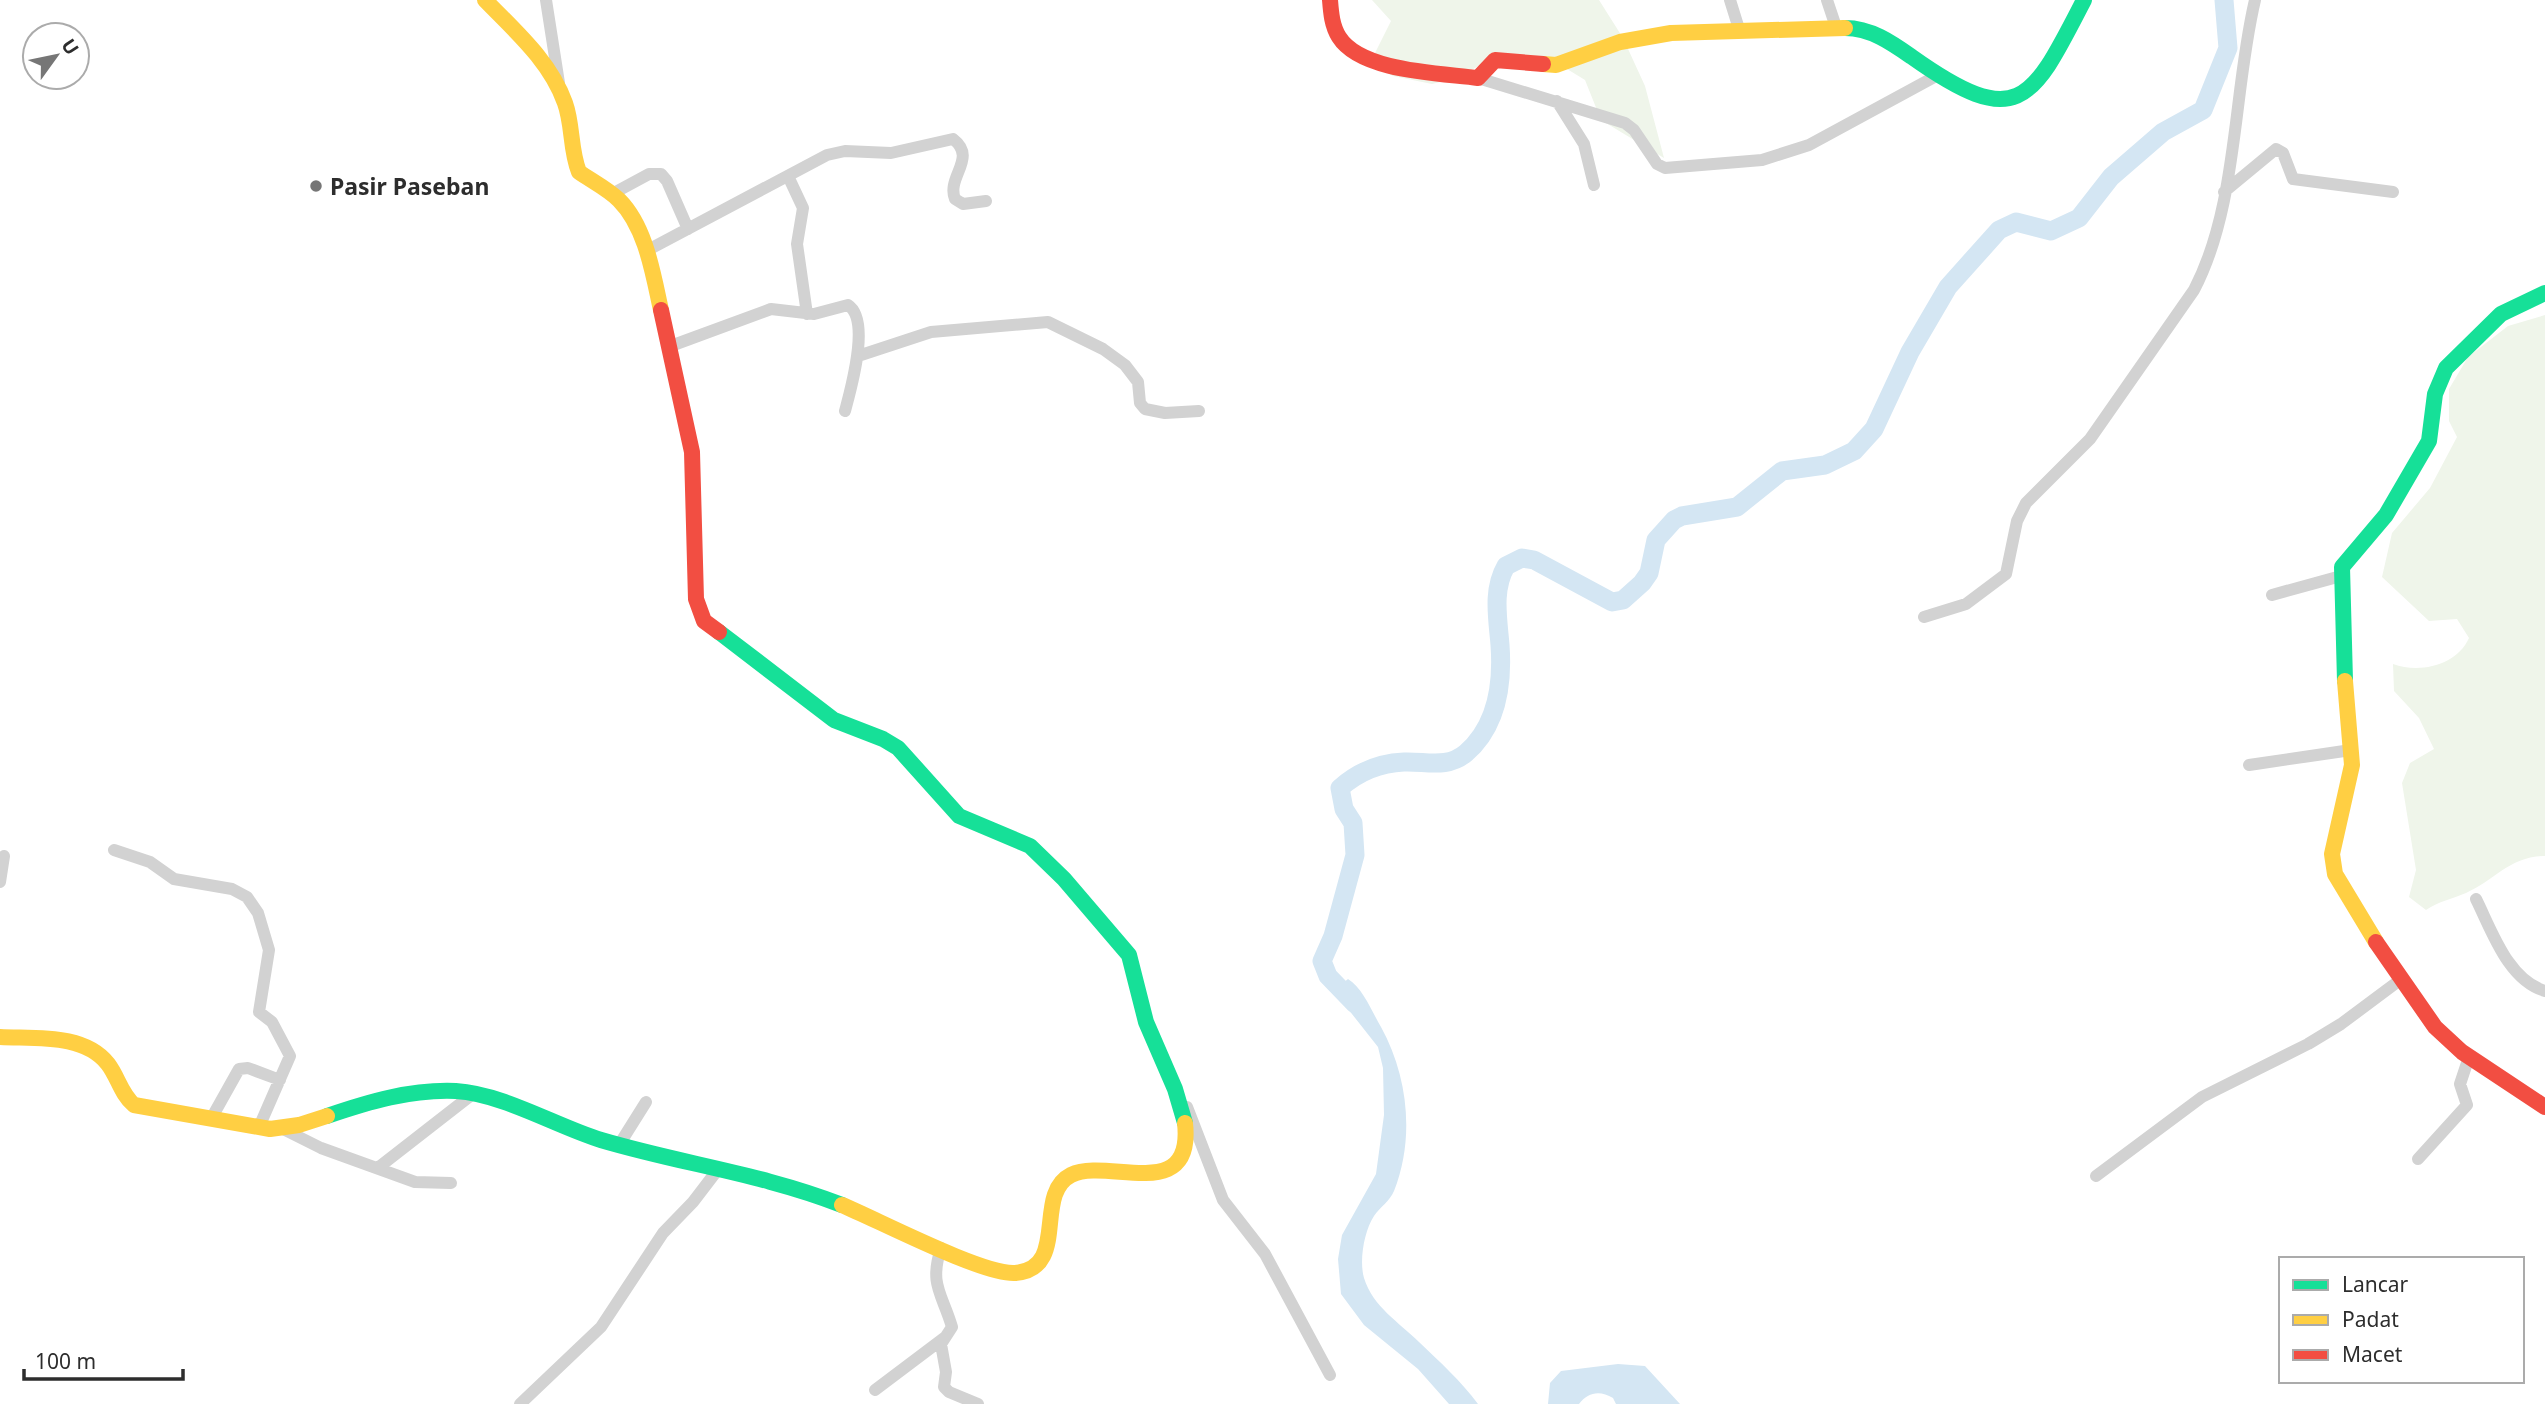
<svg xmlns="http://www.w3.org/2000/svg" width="2545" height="1404" font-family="'Noto Sans',sans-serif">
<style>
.green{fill:#eff5ea}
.water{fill:#d4e6f3}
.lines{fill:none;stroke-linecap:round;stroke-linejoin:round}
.stream{stroke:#d4e6f3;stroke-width:3.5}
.river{stroke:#d4e6f3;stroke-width:19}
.street{stroke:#d2d2d2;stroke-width:12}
.fast{stroke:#16e098;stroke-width:16}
.slow{stroke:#ffcf43;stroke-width:16}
.jam{stroke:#f24e42;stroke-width:16}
.poi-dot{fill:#767676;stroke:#fff;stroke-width:2.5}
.labels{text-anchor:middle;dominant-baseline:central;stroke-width:7;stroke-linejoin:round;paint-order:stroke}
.poi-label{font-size:23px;font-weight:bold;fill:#2d2d2d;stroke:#fff;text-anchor:start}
</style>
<rect width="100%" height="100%" fill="#fff"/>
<path class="green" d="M 1372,0 L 1599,0 L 1623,38 L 1645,86 L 1664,158 L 1601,120 L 1585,80 L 1554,61 L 1491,59 L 1457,78 L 1432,84 L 1393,76 L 1370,63 L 1391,21 Z
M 2545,315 L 2545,856 C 2510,856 2494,881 2466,893 C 2452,899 2439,901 2426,910 L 2409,897 L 2416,870 L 2402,783 L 2410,763 L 2434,749 L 2419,718 L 2394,691 L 2393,664 C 2420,674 2457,665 2469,638 L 2457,619 L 2429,621 L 2382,577 L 2392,533 L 2430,488 L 2457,437 L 2449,421 L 2449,389 L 2468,357 L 2508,326 Z"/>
<path class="water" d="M 1348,979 C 1363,988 1372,1012 1381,1027 C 1408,1076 1415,1138 1394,1191 C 1390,1201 1380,1207 1374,1216 C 1364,1231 1359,1261 1364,1278 C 1373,1307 1399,1322 1419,1342 C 1440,1362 1461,1381 1478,1404 L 1449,1404 L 1418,1369 L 1364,1325 L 1341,1294 L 1338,1259 L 1342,1235 L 1376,1174 L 1384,1115 L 1383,1068 L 1378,1047 L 1337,995 L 1337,988 Z
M 1618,1364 L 1645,1366 L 1680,1404 L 1616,1404 L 1613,1398 C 1600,1390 1588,1392 1579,1404 L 1548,1404 L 1550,1383 L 1561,1371 Z"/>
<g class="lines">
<path class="stream" d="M 2225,6 L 2227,0"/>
<path class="river" d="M 1355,1004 L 1328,976 L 1322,961 L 1333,936 L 1355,855 L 1353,823 L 1344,809 L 1340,788 C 1358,772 1379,763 1404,762 C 1426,761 1447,769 1466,753 C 1497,726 1503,686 1500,645 C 1498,619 1492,590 1506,566 L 1522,558 L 1534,560 L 1612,602 L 1623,600 L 1642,583 L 1649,573 L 1656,540 L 1674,520 L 1682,516 L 1737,507 L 1782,471 L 1825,465 L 1854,451 L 1874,429 L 1910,352 L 1948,287 L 1999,230 L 2016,222 L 2051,231 L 2079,218 L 2111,177 L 2163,132 L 2203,110 L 2228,48 L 2224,0"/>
<path class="street" d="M 546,0 L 559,83
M 1730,0 L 1739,29
M 1827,0 L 1836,27
M 1478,78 L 1625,123 L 1634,130 L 1657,164 L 1665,168 L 1762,160 L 1809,145 L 1938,75
M 1557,101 L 1584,144 L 1594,185
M 788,176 L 803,208 L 797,244 L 807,314
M 2224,192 L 2276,149 L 2283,153 L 2293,179 L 2393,192
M 612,194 L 649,174 L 661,174 L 667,181 L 688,229
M 646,251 L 827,155 L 845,151 L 891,153 L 953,139 C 978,158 946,177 955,199 L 963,204 L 986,201
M 668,347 L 771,309 L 814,314 L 848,305 C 871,320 851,388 845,411
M 858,356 L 931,332 L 1048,322 L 1103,349 L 1125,365 L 1138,382 L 1140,403 L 1145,409 L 1165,413 L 1199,411
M 2272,595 L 2341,576
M 1924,617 L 1966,604 L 2006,574 L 2017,521 L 2026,503 L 2090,439 L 2194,290 C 2238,206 2233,92 2255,0
M 2249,765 L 2351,750
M 114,850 L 150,862 L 174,879 L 232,889 L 247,897 L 258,913 L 269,950 L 259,1012 L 272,1022 L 290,1056 L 259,1127
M 0,882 L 4,856
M 2476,899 C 2492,931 2508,980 2545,991
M 1187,1107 L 1223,1200 L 1265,1254 L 1330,1375
M 211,1119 L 239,1069 L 248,1068 L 280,1080
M 283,1129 L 321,1148 L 415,1182 L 451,1183
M 619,1145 L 646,1102
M 2418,1159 L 2467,1105 L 2460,1084 L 2469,1057
M 379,1167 L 474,1093
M 2096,1176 L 2202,1097 L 2308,1044 L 2341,1024 L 2400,980
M 941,1248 C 929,1285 942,1293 952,1327 L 941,1344 L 946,1372 L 944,1387 L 949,1392 L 978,1404
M 875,1390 L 944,1338
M 520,1404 L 601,1327 L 663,1233 L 693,1202 L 719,1168"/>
<path class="fast" d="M 1845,28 C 1871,28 1892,43 1912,57 C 2019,133 2032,101 2084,0
M 719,632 L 834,720 L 883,739 L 898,748 L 959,816 L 1030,846 L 1064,879 L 1129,955 L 1146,1022 L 1175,1089 L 1185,1123
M 2345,681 L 2342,567 L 2386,515 L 2429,441 L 2435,394 L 2446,368 L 2501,314 L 2545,293
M 327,1116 C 368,1102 411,1089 456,1091 C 503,1094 556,1126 601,1140 C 682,1164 763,1174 842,1205"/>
<path class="slow" d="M 485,0 C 515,31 550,61 565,103 C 573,125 570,150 579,172 C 592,181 608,189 619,200 C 646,227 653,274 661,310
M 1543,64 L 1556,65 L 1620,42 L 1671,33 L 1845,28
M 2345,681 L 2352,765 L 2332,854 L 2335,874 L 2376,942
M 0,1037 C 34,1039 84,1033 108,1064 C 118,1077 121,1094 134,1105 L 270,1129 L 299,1125 L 327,1116
M 842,1205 C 878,1220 983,1275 1015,1273 C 1070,1269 1033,1194 1071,1175 C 1108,1157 1194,1205 1185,1123"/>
<path class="jam" d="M 1330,0 C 1331,13 1332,26 1339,37 C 1361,72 1441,73 1478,78 L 1495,60 L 1543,64
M 661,310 L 692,452 L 696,599 L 704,621 L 719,632
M 2376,942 L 2435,1027 L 2462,1052 L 2545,1107"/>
</g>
<circle class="poi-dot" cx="316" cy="186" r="7"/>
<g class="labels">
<g class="poi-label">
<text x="330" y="186">Pasir Paseban</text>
</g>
</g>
<rect x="2279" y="1257" width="245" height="126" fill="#ffffff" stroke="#ababab" stroke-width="2"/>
<rect x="2293" y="1280" width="35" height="10" fill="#16e098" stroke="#ababab" stroke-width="2"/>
<text x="2342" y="1292" font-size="21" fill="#2d2d2d">Lancar</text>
<rect x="2293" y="1315" width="35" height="10" fill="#ffcf43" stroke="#ababab" stroke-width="2"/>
<text x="2342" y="1327" font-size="21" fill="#2d2d2d">Padat</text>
<rect x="2293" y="1350" width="35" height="10" fill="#f24e42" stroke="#ababab" stroke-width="2"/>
<text x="2342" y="1362" font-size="21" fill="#2d2d2d">Macet</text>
<g transform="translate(56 56) rotate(57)"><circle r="33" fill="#ffffff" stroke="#ababab" stroke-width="2"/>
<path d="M0-5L12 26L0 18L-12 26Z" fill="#767676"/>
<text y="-10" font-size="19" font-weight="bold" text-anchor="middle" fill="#2d2d2d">U</text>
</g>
<path d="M24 1369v10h159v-10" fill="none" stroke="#2d2d2d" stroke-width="3.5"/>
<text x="35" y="1369" font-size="21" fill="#2d2d2d" stroke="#ffffff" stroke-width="5" paint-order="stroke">100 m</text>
</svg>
